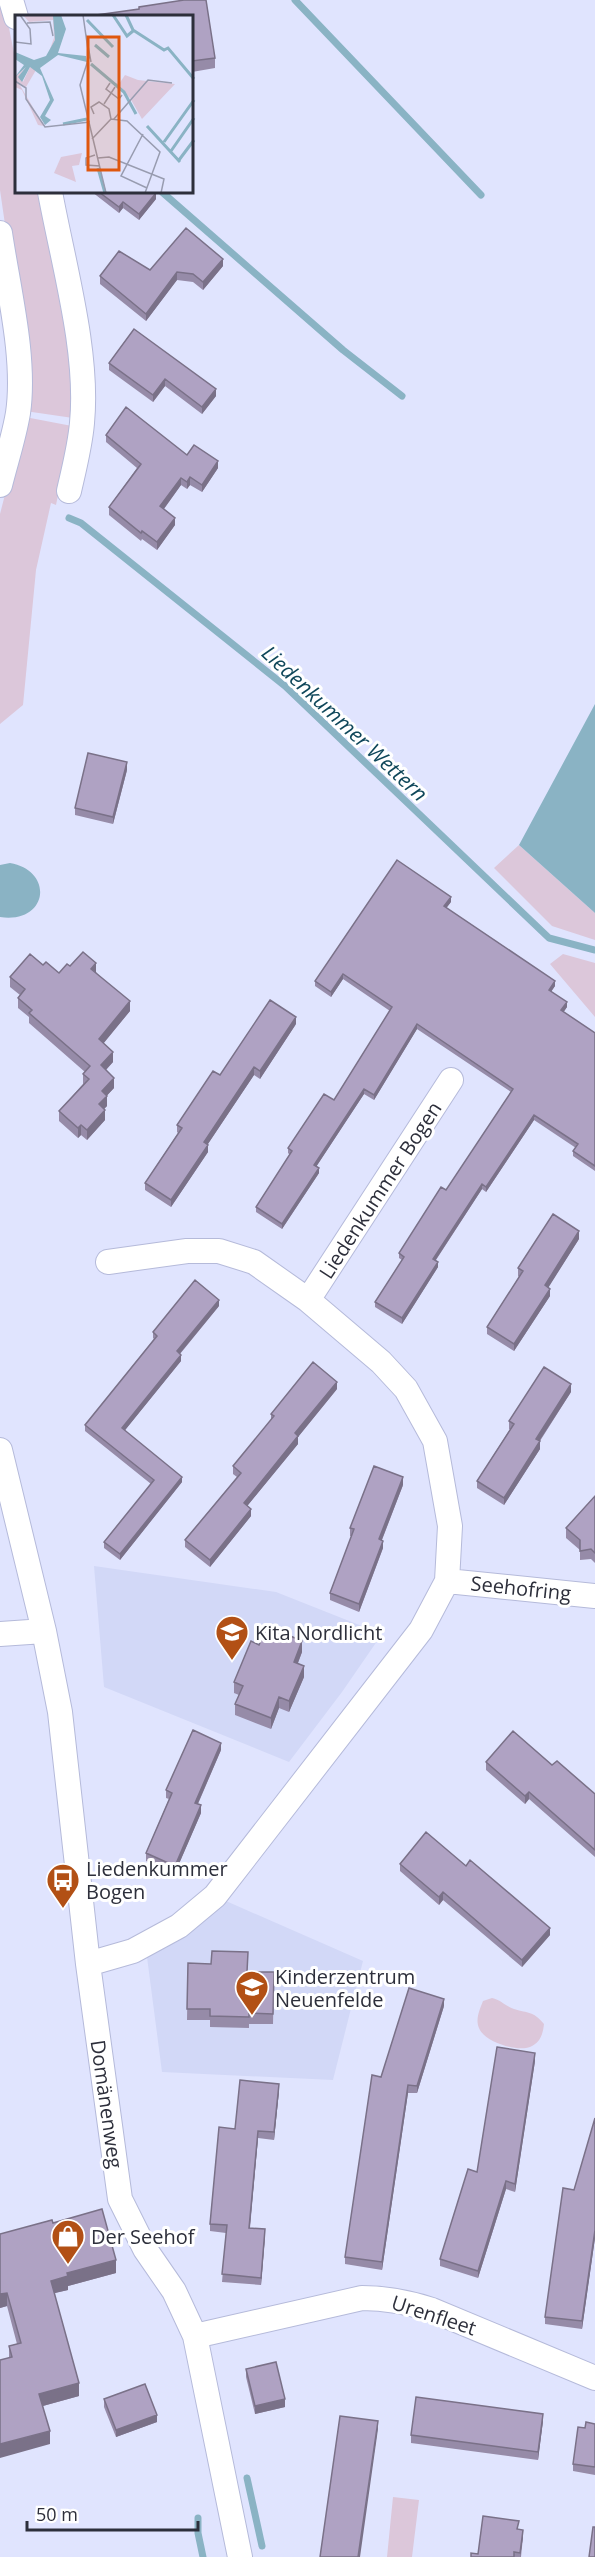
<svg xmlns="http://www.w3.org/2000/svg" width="595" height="2557" font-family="'Open Sans',sans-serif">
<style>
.built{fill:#d2d8f7}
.green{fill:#dcc7da}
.water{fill:#8ab3c4}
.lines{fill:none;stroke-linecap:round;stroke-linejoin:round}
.stream{stroke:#8ab3c4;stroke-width:7}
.minor-casing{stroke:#b5bada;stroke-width:26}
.minor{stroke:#fff;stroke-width:24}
.wall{fill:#968ba8}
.shaded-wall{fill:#7a7188}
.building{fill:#afa2c3;stroke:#7a7188;stroke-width:1.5}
.labels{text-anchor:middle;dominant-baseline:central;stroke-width:6;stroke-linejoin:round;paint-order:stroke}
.street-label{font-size:20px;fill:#2d2f3b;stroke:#fff}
.poi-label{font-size:20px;fill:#2d2f3b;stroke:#fff;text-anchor:start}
.water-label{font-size:21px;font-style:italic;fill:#0f475a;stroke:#fff}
.inset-river{fill:none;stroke:#8ab3c4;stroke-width:3}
.inset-road{fill:none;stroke:#989cb0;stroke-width:1.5}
.view{fill:#df570e;fill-opacity:0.15;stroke:#df570e;stroke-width:3}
.inset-edge{fill:none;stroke:#2d2f3b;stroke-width:3}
</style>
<rect width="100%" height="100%" fill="#e0e4fe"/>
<path class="built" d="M 94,1566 L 276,1592 L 382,1634 L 342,1692 L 289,1762 L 104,1687 Z
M 226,1901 L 363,1961 L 333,2080 L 162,2072 L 147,1957 Z"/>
<path class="green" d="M 0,0 L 5,8 L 16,63 L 16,192 L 39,192 L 68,346 L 73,418 L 25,411 L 23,348 L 0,190 Z
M 25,417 L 72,426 L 56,505 L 51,503 L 36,570 L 23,705 L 0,724 L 0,514 Z
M 519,845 L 595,913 L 595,940 L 552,926 L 494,868 Z
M 563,954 L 595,963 L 595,1017 L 550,964 Z
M 492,1998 C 501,2000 505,2006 514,2009 C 529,2014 532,2010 544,2024 C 543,2034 540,2043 530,2047 C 517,2052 484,2042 479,2028 C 475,2019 480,2009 483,2001 Z
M 393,2497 L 419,2500 L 412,2557 L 387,2557 Z"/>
<path class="water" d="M 595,704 L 595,913 L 519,845 Z
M 10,863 C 55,871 48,924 0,917 L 0,865 Z"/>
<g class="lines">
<path class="stream" d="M 295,0 L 481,195
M 162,192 L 343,350 L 402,396
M 69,518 L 81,523 L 285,686 L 549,938 L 595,950
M 247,2478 L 262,2546
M 198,2518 L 198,2533 L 203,2557"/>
<defs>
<path id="minor" d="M 11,0 L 16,17
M 50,192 C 63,263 89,352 82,423 C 80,446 74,469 69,491
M 0,233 C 8,288 26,358 18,413 C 14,437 6,461 0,485
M 308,1300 L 451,1080
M 0,1450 L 44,1631 L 60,1712 L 88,1964 L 120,2199 L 145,2249 L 174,2291 L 195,2336 L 240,2557
M 447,1581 L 595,1596
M 0,1634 L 44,1631
M 88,1964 L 133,1951 L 179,1926 L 215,1896 L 421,1630 L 447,1581 L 450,1526 L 435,1441 L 406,1389 L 381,1362 L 308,1300 L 254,1262 L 219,1251 L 187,1251 L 108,1262
M 195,2336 L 362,2298 C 387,2298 408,2302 432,2310 L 595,2378"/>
</defs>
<use href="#minor" class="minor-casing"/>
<use href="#minor" class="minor"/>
</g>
<path class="wall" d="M 192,16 L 215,58 L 215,68 L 192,72 Z
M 92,192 L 155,192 L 156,199 L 139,220 L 123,208 L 119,213 Z
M 223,266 L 203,290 L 193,282 L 177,280 L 146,321 L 100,284 L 100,276 L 150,270 Z
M 134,329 L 216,396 L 202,414 L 165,386 L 153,402 L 109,370 L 109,363 Z
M 106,435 L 187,455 L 218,468 L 202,492 L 190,485 L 187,489 L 181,485 L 164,509 L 175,525 L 157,550 L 142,539 L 141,541 L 109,515 L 109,507 L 137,468 L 106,442 Z
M 127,770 L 113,824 L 75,815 L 75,808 Z
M 451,902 L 446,908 L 555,986 L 551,991 L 567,1007 L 563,1012 L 595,1033 L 595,1171 L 573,1156 L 573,1151 L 576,1148 L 534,1120 L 486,1192 L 482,1189 L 436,1260 L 438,1267 L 402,1324 L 375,1307 L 375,1302 L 402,1260 L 399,1258 L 399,1253 L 446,1190 L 511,1092 L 417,1029 L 374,1100 L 364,1094 L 316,1167 L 319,1173 L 282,1229 L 256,1212 L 256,1207 L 290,1155 L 288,1153 L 288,1148 L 334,1100 L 390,1011 L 343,979 L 331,997 L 315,986 L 315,981 Z
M 43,965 L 59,973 L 70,966 L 96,972 L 130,1011 L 103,1043 L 113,1062 L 106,1070 L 114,1088 L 107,1095 L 107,1106 L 104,1109 L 105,1120 L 87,1140 L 81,1135 L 78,1138 L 59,1121 L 59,1111 L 83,1084 L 83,1074 L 85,1072 L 29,1023 L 29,1017 L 18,1008 L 18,998 L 20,995 L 10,987 L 10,977 Z
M 296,1024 L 260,1079 L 254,1075 L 207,1145 L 208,1152 L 171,1207 L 145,1190 L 145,1183 L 178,1133 L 177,1132 L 177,1125 L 220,1075 Z
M 579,1239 L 548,1287 L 550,1296 L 514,1351 L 487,1334 L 487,1327 L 519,1277 L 518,1276 L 518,1268 Z
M 219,1306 L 180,1354 L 181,1361 L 124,1431 L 182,1482 L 120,1560 L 104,1548 L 104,1542 L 151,1484 L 85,1431 L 85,1425 L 154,1339 L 153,1338 L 153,1332 Z
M 337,1389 L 298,1437 L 298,1444 L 247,1506 L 251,1516 L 210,1567 L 185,1547 L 185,1540 L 237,1477 L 233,1474 L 233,1466 L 271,1421 L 271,1414 Z
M 571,1392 L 540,1441 L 540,1449 L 504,1505 L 477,1488 L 477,1481 L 510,1429 L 509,1429 L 509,1421 Z
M 403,1485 L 382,1540 L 383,1548 L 359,1612 L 330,1600 L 330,1593 L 352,1536 L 350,1536 L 350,1528 Z
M 595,1496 L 595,1563 L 591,1559 L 580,1560 L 580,1550 L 566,1538 L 566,1528 Z
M 259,1645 L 302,1652 L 298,1663 L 304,1677 L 289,1712 L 279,1708 L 271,1729 L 235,1715 L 235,1704 L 239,1695 L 234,1693 L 234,1682 Z
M 221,1750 L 198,1804 L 201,1813 L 175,1873 L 146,1861 L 146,1853 L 169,1799 L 166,1798 L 166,1790 Z
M 486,1762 L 552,1765 L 595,1794 L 595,1857 L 529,1799 L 525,1804 L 486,1770 Z
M 400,1864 L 550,1935 L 522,1967 L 443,1900 L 439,1905 L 400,1871 Z
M 188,1963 L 247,1972 L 274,1972 L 273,2024 L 249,2024 L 249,2028 L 210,2027 L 210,2020 L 187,2020 Z
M 444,2006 L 417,2093 L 408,2093 L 382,2270 L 345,2264 L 345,2257 L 381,2077 Z
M 535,2061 L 515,2192 L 506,2189 L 478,2278 L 440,2266 L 440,2259 L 477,2172 Z
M 279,2091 L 274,2140 L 258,2138 L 250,2228 L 265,2236 L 261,2285 L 222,2282 L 226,2233 L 210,2231 L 210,2224 L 235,2129 Z
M 595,2118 L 595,2238 L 582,2329 L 545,2324 L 545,2317 L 574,2190 Z
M 53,2223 L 116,2273 L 68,2286 L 68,2290 L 54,2293 L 79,2396 L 43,2406 L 50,2444 L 9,2358 L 9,2346 L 17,2344 L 7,2306 L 0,2308 L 0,2234 Z
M 246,2369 L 285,2407 L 255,2414 L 246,2377 Z
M 104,2399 L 157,2422 L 116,2437 L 104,2407 Z
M 543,2421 L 538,2460 L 411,2443 L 411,2435 Z
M 595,2424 L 595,2475 L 573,2471 L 573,2464 L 585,2428 Z
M 518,2529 L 523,2537 L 521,2557 L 471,2557 Z"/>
<path class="shaded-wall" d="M 156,193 L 156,199 L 139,220 L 139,214 Z
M 123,202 L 123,208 L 119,213 L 119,207 Z
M 223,259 L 223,266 L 203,290 L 203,282 Z
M 177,272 L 177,280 L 146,321 L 146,314 Z
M 165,379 L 165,386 L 153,402 L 153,395 Z
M 216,389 L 216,396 L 202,414 L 202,407 Z
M 218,461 L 218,468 L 202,492 L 202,485 Z
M 190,477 L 190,485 L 187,489 L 187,482 Z
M 181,478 L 181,485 L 160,514 L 160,506 Z
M 175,518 L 175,525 L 157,550 L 157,542 Z
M 127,762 L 127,770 L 113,824 L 113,817 Z
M 451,897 L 451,902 L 444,911 L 444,906 Z
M 96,963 L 96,973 L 91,969 Z
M 343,974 L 343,979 L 331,997 L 331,992 Z
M 555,981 L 555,986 L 549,995 L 549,990 Z
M 130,1001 L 130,1011 L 99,1049 L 99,1039 Z
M 567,1002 L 567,1007 L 561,1016 L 561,1010 Z
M 296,1017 L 296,1024 L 260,1079 L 260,1071 Z
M 417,1024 L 417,1029 L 374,1100 L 374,1095 Z
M 113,1052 L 113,1062 L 101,1075 L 101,1065 Z
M 254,1067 L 254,1075 L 204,1150 L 204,1142 Z
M 114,1078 L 114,1088 L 102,1101 L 102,1091 Z
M 364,1089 L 364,1094 L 314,1170 L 314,1165 Z
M 107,1096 L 107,1106 L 99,1114 L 99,1104 Z
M 105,1110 L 105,1120 L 87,1140 L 87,1130 Z
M 534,1115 L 534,1120 L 486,1192 L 486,1187 Z
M 81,1125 L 81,1135 L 78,1138 L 78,1128 Z
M 208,1145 L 208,1152 L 171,1207 L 171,1200 Z
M 319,1168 L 319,1173 L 282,1229 L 282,1224 Z
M 482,1184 L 482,1189 L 433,1264 L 433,1259 Z
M 579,1231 L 579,1239 L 545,1293 L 545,1285 Z
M 438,1262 L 438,1267 L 402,1324 L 402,1318 Z
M 550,1289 L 550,1296 L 514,1351 L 514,1344 Z
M 219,1300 L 219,1306 L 177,1357 L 177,1351 Z
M 181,1355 L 181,1361 L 122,1434 L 122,1428 Z
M 337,1382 L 337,1389 L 298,1437 L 298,1444 L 244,1510 L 244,1503 L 295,1433 Z
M 571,1384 L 571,1392 L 536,1446 L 536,1439 Z
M 540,1441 L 540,1449 L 504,1505 L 504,1498 Z
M 182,1477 L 182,1482 L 120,1560 L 120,1554 Z
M 403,1477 L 403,1485 L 379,1547 L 379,1539 Z
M 251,1509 L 251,1516 L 210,1567 L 210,1560 Z
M 383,1541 L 383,1548 L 359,1612 L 359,1604 Z
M 302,1641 L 302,1652 L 294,1673 L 294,1662 Z
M 304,1666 L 304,1677 L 289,1712 L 289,1701 Z
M 279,1697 L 279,1708 L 271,1729 L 271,1718 Z
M 221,1743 L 221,1750 L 195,1810 L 195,1803 Z
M 529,1792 L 529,1799 L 525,1804 L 525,1796 Z
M 201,1805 L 201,1813 L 175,1873 L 175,1866 Z
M 443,1892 L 443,1900 L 439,1905 L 439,1897 Z
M 550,1928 L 550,1935 L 522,1967 L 522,1960 Z
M 444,1999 L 444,2006 L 417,2093 L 417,2086 Z
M 535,2053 L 535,2061 L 515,2192 L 515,2184 Z
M 279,2084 L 279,2091 L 274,2140 L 274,2132 Z
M 408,2085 L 408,2093 L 382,2270 L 382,2262 Z
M 258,2131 L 258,2138 L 249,2235 L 249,2228 Z
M 506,2181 L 506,2189 L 478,2278 L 478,2271 Z
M 265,2229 L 265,2236 L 261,2285 L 261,2278 Z
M 595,2230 L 595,2238 L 582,2329 L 582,2321 Z
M 116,2260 L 116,2273 L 68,2286 L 68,2290 L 51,2294 L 51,2281 L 67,2273 Z
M 7,2293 L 7,2306 L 0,2308 L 0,2294 Z
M 79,2383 L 79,2396 L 39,2407 L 39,2394 Z
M 285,2399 L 285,2407 L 255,2414 L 255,2406 Z
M 543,2414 L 543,2421 L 538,2460 L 538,2452 Z
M 157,2415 L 157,2422 L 116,2437 L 116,2430 Z
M 378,2421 L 378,2429 L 360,2557 L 358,2557 Z
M 50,2431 L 50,2444 L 0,2458 L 0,2444 Z
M 523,2530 L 523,2537 L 520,2557 L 520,2553 Z"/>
<path class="building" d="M 184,0 L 206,0 L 215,58 L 192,61 L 192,16 L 89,16 L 139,9 L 139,7 Z
M 99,192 L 155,192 L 156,193 L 139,214 L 123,202 L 119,207 Z
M 186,228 L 223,259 L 203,282 L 193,274 L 177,272 L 146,314 L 100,276 L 119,251 L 150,270 Z
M 134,329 L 216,389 L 202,407 L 165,379 L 153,395 L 109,363 Z
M 126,407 L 187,455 L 194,445 L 218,461 L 202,485 L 190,477 L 187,482 L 181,478 L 160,506 L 175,518 L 157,542 L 142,531 L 141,533 L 109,507 L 141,464 L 106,435 Z
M 88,753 L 127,762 L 113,817 L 75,808 Z
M 397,860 L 451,897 L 444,906 L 555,981 L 549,990 L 567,1002 L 561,1010 L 595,1033 L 595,1166 L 573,1151 L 578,1144 L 534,1115 L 486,1187 L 482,1184 L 433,1259 L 438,1262 L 402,1318 L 375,1302 L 404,1257 L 399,1253 L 441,1187 L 446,1190 L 513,1089 L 417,1024 L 374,1095 L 364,1089 L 314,1165 L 319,1168 L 282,1224 L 256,1207 L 292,1151 L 288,1148 L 324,1094 L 334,1100 L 392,1007 L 343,974 L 331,992 L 315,981 Z
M 83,952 L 96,963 L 91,969 L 130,1001 L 99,1039 L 113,1052 L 101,1065 L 114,1078 L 102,1091 L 107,1096 L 99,1104 L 105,1110 L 87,1130 L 81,1125 L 78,1128 L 59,1111 L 89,1079 L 83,1074 L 90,1066 L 29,1013 L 32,1010 L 18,998 L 25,989 L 10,977 L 30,954 L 43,965 L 46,962 L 59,973 L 67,964 L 70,966 Z
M 270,1000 L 296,1017 L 260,1071 L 254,1067 L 204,1142 L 208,1145 L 171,1200 L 145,1183 L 182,1128 L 177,1125 L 213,1071 L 220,1075 Z
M 553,1214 L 579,1231 L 545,1285 L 550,1289 L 514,1344 L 487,1327 L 523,1271 L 518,1268 Z
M 195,1280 L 219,1300 L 177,1351 L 181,1355 L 122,1428 L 182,1477 L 120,1554 L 104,1542 L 154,1480 L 85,1425 L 157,1336 L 153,1332 Z
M 313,1362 L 337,1382 L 295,1433 L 298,1436 L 244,1503 L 251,1509 L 210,1560 L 185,1540 L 241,1473 L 233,1466 L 274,1416 L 271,1414 Z
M 544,1367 L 571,1384 L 536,1439 L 540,1441 L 504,1498 L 477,1481 L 514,1424 L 509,1421 Z
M 374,1466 L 403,1477 L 379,1539 L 383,1541 L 359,1604 L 330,1593 L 354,1529 L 350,1528 Z
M 595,1496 L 595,1553 L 591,1549 L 580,1551 L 580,1540 L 566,1528 Z
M 267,1626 L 302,1641 L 294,1662 L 304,1666 L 289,1701 L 279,1697 L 271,1718 L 235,1704 L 243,1686 L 234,1682 L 251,1641 L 259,1645 Z
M 193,1730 L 221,1743 L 195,1803 L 201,1805 L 175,1866 L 146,1853 L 172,1793 L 166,1790 Z
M 513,1731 L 552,1765 L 557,1761 L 595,1794 L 595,1850 L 529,1792 L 525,1796 L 486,1762 Z
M 426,1832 L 466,1866 L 470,1860 L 550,1928 L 522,1960 L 443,1892 L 439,1897 L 400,1864 Z
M 212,1951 L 248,1952 L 247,1972 L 274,1972 L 273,2014 L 249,2013 L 249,2017 L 210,2016 L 210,2009 L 187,2009 L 188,1963 L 211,1964 Z
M 409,1988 L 444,1999 L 417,2086 L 408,2085 L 382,2262 L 345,2257 L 372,2075 L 381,2077 Z
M 497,2047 L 535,2053 L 515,2184 L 506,2181 L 478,2271 L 440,2259 L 468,2169 L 477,2172 Z
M 240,2080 L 279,2084 L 274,2132 L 258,2131 L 249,2228 L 265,2229 L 261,2278 L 222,2274 L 227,2225 L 210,2224 L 219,2127 L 235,2129 Z
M 595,2118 L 595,2230 L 582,2321 L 545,2317 L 563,2188 L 574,2190 Z
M 102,2209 L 116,2260 L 67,2273 L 68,2276 L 51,2281 L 79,2383 L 39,2394 L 50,2431 L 0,2444 L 0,2360 L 12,2357 L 9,2346 L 21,2343 L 7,2293 L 0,2294 L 0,2234 L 52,2220 L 53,2223 Z
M 276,2362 L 285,2399 L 255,2406 L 246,2369 Z
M 145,2384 L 157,2415 L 116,2430 L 104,2399 Z
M 416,2397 L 543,2414 L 538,2452 L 411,2435 Z
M 340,2416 L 378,2421 L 358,2557 L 320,2557 Z
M 586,2422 L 595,2424 L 595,2467 L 573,2464 L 578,2427 L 585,2428 Z
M 483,2516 L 519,2521 L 517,2529 L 523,2530 L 520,2553 L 514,2552 L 514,2557 L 471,2557 L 471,2553 L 478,2554 Z
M 593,2527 L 595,2527 L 595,2557 L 589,2557 Z"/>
<defs>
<symbol id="school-pin" viewBox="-11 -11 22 30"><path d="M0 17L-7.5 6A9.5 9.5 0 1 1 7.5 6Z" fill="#b25015" stroke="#fff"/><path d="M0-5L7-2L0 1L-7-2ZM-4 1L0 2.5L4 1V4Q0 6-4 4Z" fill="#fff"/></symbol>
<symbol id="bus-pin" viewBox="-11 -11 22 30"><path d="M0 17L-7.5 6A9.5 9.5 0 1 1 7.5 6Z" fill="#b25015" stroke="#fff"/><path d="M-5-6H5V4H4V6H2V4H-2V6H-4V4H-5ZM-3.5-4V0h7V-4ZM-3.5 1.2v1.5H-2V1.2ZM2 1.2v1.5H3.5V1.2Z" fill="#fff"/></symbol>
<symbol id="shop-pin" viewBox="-11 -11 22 30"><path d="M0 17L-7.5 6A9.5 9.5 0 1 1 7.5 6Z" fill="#b25015" stroke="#fff"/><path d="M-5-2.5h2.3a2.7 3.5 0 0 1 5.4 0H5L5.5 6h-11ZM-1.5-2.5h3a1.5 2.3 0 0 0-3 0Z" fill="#fff"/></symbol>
</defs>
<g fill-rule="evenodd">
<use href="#school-pin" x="213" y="1613" width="38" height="52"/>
<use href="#bus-pin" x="44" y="1861" width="38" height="52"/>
<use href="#school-pin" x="233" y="1968" width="38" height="52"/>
<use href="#shop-pin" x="49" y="2217" width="38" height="52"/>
</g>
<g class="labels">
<g class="street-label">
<text transform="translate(380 1190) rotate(-57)">Liedenkummer Bogen</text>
<text transform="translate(521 1588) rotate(6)">Seehofring</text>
<text transform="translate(107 2104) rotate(82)">Domänenweg</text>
<text transform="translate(434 2315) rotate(18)">Urenfleet</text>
</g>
<g class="poi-label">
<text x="255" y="1632">Kita Nordlicht</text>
<text x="86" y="1868">Liedenkummer<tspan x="86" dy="23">Bogen</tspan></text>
<text x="275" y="1976">Kinderzentrum<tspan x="275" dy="23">Neuenfelde</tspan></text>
<text x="91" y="2236">Der Seehof</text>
</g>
<g class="water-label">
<text transform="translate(345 723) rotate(43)">Liedenkummer Wettern</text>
</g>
</g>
<g transform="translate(15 15)">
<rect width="178" height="178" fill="#e0e4fe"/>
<path d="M 8,0 L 39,0 L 40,25 L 34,37 L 39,23 L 38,5 L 14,7 ZM 11,52 L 5,60 L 8,67 L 15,52 L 21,55 L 11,72 L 3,67 L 29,111 L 23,110 L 7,75 L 0,72 L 0,62 ZM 110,60 L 123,65 L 160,69 L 127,104 L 115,83 L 98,67 L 104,69 ZM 67,138 L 64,150 L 57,151 L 61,167 L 39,158 L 46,142 Z" fill="#dcc7da"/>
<path d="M 46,0 L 51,14 L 43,38 L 71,41 L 72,47 L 43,40 L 25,53 L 39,85 L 30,101 L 36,105 L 30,110 L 25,102 L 35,85 L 27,61 L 15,52 L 7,67 L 3,62 L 11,52 L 0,62 L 9,50 L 0,44 L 0,37 L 19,45 L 31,41 L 40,25 L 38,1 Z" fill="#8ab3c4"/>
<path class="inset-river" d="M 98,0 L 112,21 L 118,16M 111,0 L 118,15 L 149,35 L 153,33 L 179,64M 72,5 L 98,32M 80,30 L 94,42M 76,49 L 109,77 L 121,99M 48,109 L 72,104M 132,111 L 165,147M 149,127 L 179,85M 156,136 L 179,103M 164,145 L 179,125M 83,153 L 90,178"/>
<path class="inset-road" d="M 68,0 L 74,42 L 65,70 L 91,178M 12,8 L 35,7 L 38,21M 71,20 L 76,47M 0,27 L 16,29 L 15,14 L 5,0M 0,66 L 11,73 L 11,84 L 30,112 L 75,107M 95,68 L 91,74 L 104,84 L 107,80M 89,89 L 100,72M 96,104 L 112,106 L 145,137 L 130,178M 99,104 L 133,65 L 157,68M 128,119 L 106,161 L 132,173M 77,124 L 96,104 L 94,94 L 84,87 L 76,92 L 79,99M 80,140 L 71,143 L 71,150 L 85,151M 83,143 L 94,142 L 149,164 L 146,178"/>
<path class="view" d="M 73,22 L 104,22 L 104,155 L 73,155 Z"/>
<rect width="178" height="178" class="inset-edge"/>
</g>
<path d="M27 2521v9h171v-9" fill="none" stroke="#2d2f3b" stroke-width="3"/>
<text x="36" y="2521" font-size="18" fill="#2d2f3b" stroke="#ffffff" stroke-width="4.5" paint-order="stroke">50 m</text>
</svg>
